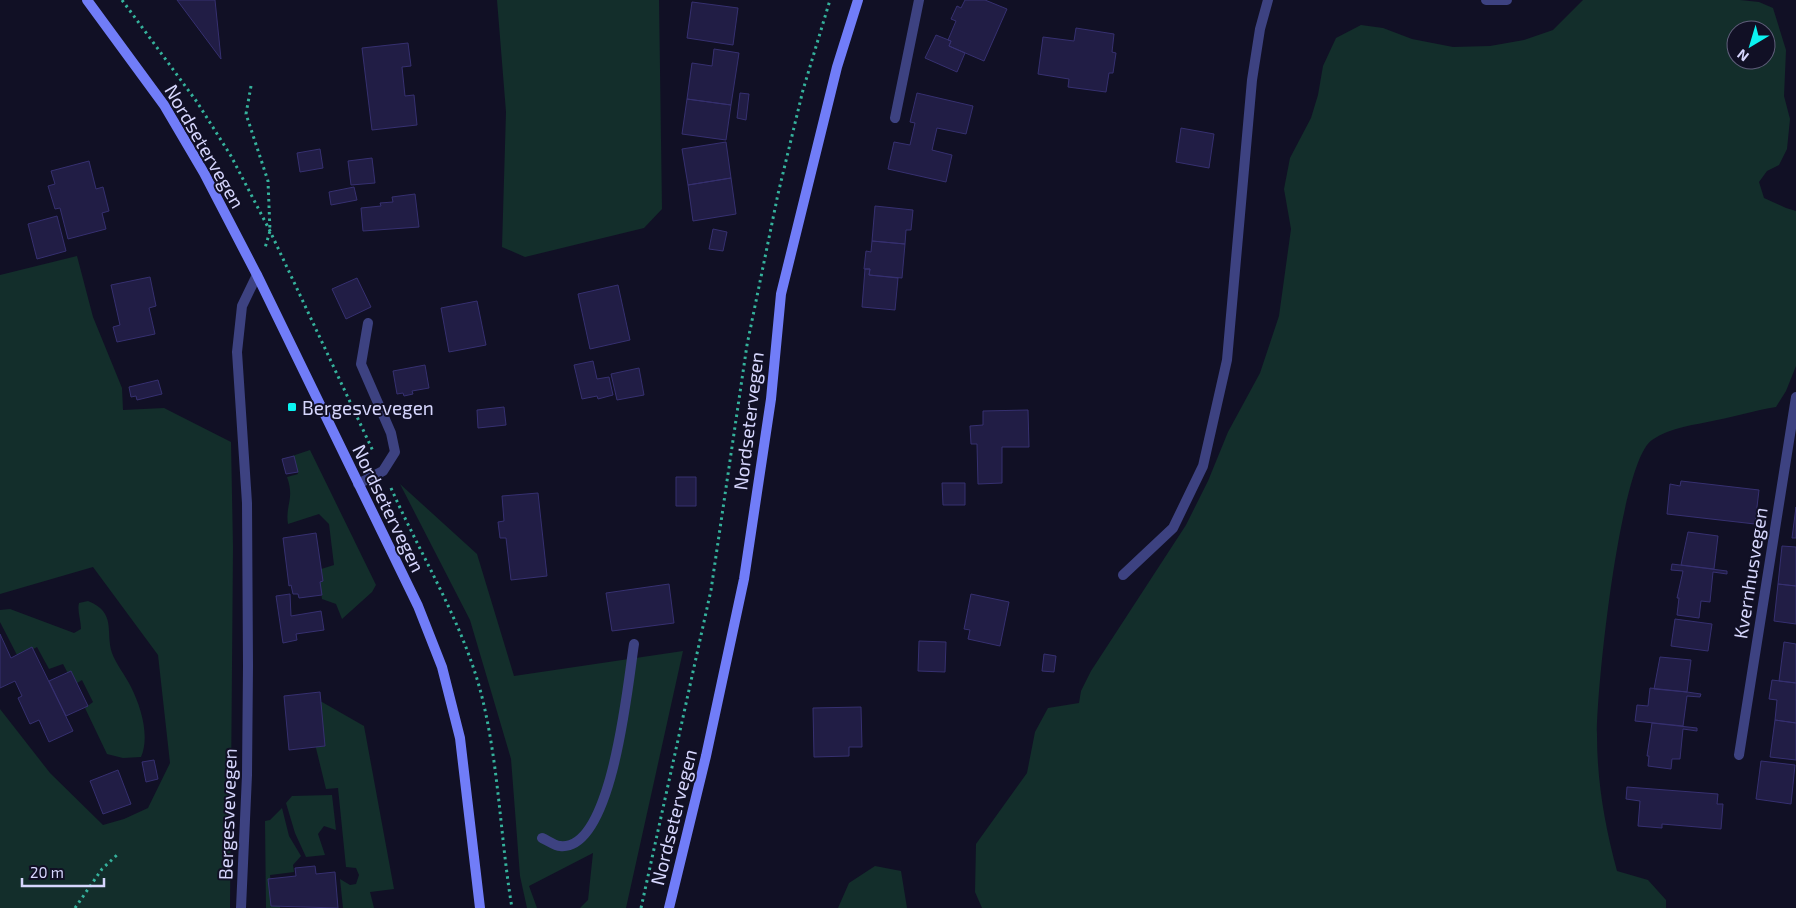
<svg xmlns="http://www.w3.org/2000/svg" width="1796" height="908" font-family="'Exo 2',sans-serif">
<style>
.green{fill:#132e2b;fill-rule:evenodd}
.building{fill:#211d45;stroke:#363070}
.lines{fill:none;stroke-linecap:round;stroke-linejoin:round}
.path{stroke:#35b29c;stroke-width:3;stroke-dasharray:2.5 4;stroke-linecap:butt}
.lane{stroke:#3d4281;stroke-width:10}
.street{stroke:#3d4281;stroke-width:10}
.secondary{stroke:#717df8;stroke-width:10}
.poi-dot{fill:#0bf3f1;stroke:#111025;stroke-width:2}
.labels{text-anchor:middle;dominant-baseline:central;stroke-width:4;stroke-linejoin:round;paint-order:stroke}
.street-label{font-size:19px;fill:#d6d6fd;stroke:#111025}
.poi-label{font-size:19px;fill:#d6d6fd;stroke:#111025;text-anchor:start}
</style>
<rect width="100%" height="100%" fill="#111025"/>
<path class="green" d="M 497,0 L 659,0 L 662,209 L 644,228 L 525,257 L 502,247 L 506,112 Z
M 1583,0 L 1740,0 L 1759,2 L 1773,8 L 1786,50 L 1784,96 L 1790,119 L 1787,149 L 1779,165 L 1767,171 L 1759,182 L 1764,198 L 1786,208 L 1796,211 L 1796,366 L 1786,391 L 1776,407 C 1756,410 1737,416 1717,420 C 1695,425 1671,427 1652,440 C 1620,461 1596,692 1597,736 C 1597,781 1605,827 1617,871 L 1648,880 L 1666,900 L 1666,908 L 982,908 L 975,892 L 976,844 L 1027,773 L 1035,732 L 1048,708 L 1079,703 L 1081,691 L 1091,671 L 1186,525 L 1208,481 L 1228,432 L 1260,373 L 1279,316 L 1291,229 L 1284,189 L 1290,158 L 1311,118 L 1318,95 L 1323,66 L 1336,38 L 1361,25 L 1383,28 L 1412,39 L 1453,47 L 1490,46 L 1524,40 L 1553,30 ZM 1736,30 L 1766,30 L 1766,60 L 1736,60 Z
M 77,256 L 93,317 L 122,388 L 123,410 L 164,408 L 231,442 L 233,547 L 230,908 L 0,908 L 0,709 L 50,773 L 103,825 L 124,819 L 148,808 L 170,763 L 158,655 L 93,567 L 0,594 L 0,275 Z
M 310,450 L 376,585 L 372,592 L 342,619 L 336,604 L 322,599 L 318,570 L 334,565 L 329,524 L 319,514 L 288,524 C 285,505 295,499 287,477 L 298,474 L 292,456 Z
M 400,484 L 477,554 L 514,676 L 683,651 L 626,908 L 580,908 L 588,900 L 593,853 L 529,886 L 537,908 L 527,908 L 520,876 L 511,759 L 470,620 Z
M 88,601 C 117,613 105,631 112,653 C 116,664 125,675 131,687 C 141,707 150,736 141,757 L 123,758 L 107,754 L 85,708 L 93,702 L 82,680 L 74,685 L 63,664 L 49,669 L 37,647 L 18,657 L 0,622 L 0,610 L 10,609 L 74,633 L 81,629 C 81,620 77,611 79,603 Z
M 304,699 L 322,702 L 364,726 L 394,889 L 370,892 L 374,908 L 343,908 L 340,879 L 350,885 L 356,884 L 359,875 L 356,868 L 346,867 L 338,788 L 326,789 Z
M 332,795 L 336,830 L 324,826 L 318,834 L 325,855 L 306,857 L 295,833 L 286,803 L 292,796 Z
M 282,808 L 289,836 L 301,856 L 293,865 L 294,872 L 270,875 L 274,906 L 280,906 L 280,908 L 266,908 L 265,821 L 270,820 Z
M 875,866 L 901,871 L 907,908 L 838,908 L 849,883 Z"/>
<path class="building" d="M 177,0 L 215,0 L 221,59 Z
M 965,0 L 985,0 L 1007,9 L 984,61 L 949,46 L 951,41 L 948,40 L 956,21 L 951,19 L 957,6 L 961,8 Z
M 692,2 L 738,8 L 733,45 L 687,38 Z
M 1076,28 L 1114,34 L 1112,52 L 1116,53 L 1113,73 L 1109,73 L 1106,92 L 1068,87 L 1069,79 L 1038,74 L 1043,37 L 1074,41 Z
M 936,35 L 951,41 L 949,46 L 965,53 L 957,72 L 925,58 Z
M 408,43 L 411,66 L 402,67 L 405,96 L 414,95 L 417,125 L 372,130 L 362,48 Z
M 714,49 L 739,53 L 731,105 L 687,99 L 692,63 L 712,66 Z
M 740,93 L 749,94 L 746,120 L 737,118 Z
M 917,93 L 973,106 L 966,134 L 937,128 L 932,150 L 952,155 L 946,182 L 888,169 L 894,142 L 910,145 L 915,123 L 910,122 Z
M 687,99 L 731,105 L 726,140 L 682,134 Z
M 1181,128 L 1214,134 L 1209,168 L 1176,162 Z
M 726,142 L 731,178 L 688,185 L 682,149 Z
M 320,149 L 323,168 L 300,172 L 297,153 Z
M 372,158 L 375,183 L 351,185 L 348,161 Z
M 89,161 L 96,189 L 103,187 L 109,211 L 102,213 L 106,229 L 68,239 L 60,208 L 55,209 L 48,186 L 55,184 L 51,171 Z
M 731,178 L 736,214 L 693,221 L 688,185 Z
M 354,187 L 357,200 L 331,205 L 329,192 Z
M 415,194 L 419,227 L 363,231 L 361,208 L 381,206 L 380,203 L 393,202 L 392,197 Z
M 875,206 L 913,210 L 911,230 L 906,230 L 905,244 L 872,241 Z
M 57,216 L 66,251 L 37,259 L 28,224 Z
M 713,229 L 727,232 L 723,251 L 709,249 Z
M 872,241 L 905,244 L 902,278 L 869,275 L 870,269 L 864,269 L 866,251 L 871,252 Z
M 865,269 L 870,269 L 869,275 L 898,278 L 895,310 L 862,307 Z
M 150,277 L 156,306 L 149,308 L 155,334 L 117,342 L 113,327 L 120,325 L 111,285 Z
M 357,278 L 371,307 L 346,319 L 332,289 Z
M 618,285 L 630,340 L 590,349 L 578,294 Z
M 477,301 L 486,345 L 449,352 L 441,308 Z
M 593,361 L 597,379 L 609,377 L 613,395 L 598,399 L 597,396 L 582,399 L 574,365 Z
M 425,365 L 429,388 L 412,391 L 413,394 L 404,396 L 403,393 L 397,394 L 393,371 Z
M 639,368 L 644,395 L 617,400 L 611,374 Z
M 158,380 L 162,394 L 137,400 L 136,396 L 131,397 L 129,387 Z
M 504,407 L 506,425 L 478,428 L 477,410 Z
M 1028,410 L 1029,447 L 1002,447 L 1002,483 L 978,484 L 977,444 L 971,444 L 970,426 L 983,425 L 983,411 Z
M 294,456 L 298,472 L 286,474 L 282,459 Z
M 676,477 L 696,477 L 696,506 L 676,506 Z
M 1681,481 L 1759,490 L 1755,524 L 1667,514 L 1670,484 L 1680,486 Z
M 942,483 L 965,483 L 965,505 L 943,505 Z
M 538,493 L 547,576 L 511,580 L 506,538 L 500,538 L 498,522 L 504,521 L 502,496 Z
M 1796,507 L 1796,538 L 1792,538 Z
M 1688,532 L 1718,536 L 1714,569 L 1681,565 Z
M 316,533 L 323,581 L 320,582 L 322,595 L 299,598 L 298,594 L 293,594 L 291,585 L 289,586 L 283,538 Z
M 1782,546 L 1796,547 L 1796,586 L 1778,584 Z
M 1672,564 L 1727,571 L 1727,574 L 1713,572 L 1710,602 L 1701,601 L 1699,618 L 1677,615 L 1679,598 L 1677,598 L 1683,571 L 1671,570 Z
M 669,584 L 674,623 L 612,631 L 606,593 Z
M 1778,584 L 1796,586 L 1796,624 L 1774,621 Z
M 290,594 L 291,616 L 321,611 L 324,630 L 296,634 L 297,640 L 283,643 L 276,596 Z
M 971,594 L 1009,602 L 1000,646 L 968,639 L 970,630 L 964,629 Z
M 1675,619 L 1712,624 L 1708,651 L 1671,646 Z
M 0,634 L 11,658 L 32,647 L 73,731 L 49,742 L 39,720 L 30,724 L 18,698 L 22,696 L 15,681 L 0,688 Z
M 919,641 L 946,642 L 945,672 L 918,671 Z
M 1784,642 L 1796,644 L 1796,683 L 1779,681 Z
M 1044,654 L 1056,656 L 1054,672 L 1042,671 Z
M 1660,657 L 1691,660 L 1687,692 L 1654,689 Z
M 71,671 L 88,706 L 66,716 L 49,681 Z
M 1772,680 L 1796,683 L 1796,723 L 1775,720 L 1777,700 L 1769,699 Z
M 1650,688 L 1687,692 L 1701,694 L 1700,697 L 1687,696 L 1683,726 L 1635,721 L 1637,705 L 1648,706 Z
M 320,692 L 325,746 L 289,750 L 284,696 Z
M 861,707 L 862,747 L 849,747 L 849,756 L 814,757 L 813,708 Z
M 1775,720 L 1796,723 L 1796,760 L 1770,757 Z
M 1652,723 L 1697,728 L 1697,731 L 1683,729 L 1680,759 L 1672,759 L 1671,769 L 1648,766 L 1649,756 L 1647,756 Z
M 154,760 L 158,779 L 146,782 L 142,762 Z
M 1761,761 L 1795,765 L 1791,804 L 1756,799 Z
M 118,770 L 131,804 L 103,814 L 90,781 Z
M 1627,787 L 1718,794 L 1717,804 L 1723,804 L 1721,829 L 1662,824 L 1662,828 L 1638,826 L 1640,801 L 1626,799 Z
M 315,866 L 316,874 L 335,872 L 338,908 L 271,906 L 268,879 L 296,876 L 295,868 Z"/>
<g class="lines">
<path class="path" d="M 122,0 L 197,102 L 231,156 L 270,231 L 373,451
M 251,86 L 246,114 L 268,181 L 270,231 L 265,248
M 391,488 C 421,556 462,621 481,693 C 499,764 500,836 512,908
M 75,908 L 102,869 L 118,854
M 641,908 L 711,590 L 747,345 L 778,194 L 803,90 L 830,0"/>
<path class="lane" d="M 1486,0 L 1507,0
M 895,118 L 919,0
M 358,484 L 383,471 L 395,452 L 391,433 L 361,364 L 368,323
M 1123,575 L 1173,528 L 1203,466 L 1227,360 L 1252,80 L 1260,29 L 1268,0
M 542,838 C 547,840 555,846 560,846 C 613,852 628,681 634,644"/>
<path class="street" d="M 1739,755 L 1796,397
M 241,908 L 247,775 L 248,666 L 247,503 L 237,352 L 242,306 L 257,275"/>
<path class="secondary" d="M 87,0 L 164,105 L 204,173 L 257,275 L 418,606 L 442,667 L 460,738 L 480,908
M 669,908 L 706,756 L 744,579 L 771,399 L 781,294 L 837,67 L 858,0"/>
</g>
<rect class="poi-dot" x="287" y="402" width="10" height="10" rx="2.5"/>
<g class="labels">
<g class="street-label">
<text transform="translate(205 146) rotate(60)">Nordsetervegen</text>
<text transform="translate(748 421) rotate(-83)">Nordsetervegen</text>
<text transform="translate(389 508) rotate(64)">Nordsetervegen</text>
<text transform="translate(1750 573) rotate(-81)">Kvernhusvegen</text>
<text transform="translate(227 814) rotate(-88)">Bergesvevegen</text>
<text transform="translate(673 817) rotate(-76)">Nordsetervegen</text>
</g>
<g class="poi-label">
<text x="302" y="407">Bergesvevegen</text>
</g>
</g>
<g transform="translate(1751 45) rotate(218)"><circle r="24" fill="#111025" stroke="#605f7b"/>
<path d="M0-4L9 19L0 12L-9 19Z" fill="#0bf3f1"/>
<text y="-8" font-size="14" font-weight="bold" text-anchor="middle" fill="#d6d6fd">N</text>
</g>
<path d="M22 878v8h82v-8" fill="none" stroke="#d6d6fd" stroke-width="2.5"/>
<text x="30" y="878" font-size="15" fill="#d6d6fd" stroke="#111025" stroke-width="4" paint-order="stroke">20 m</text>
</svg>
